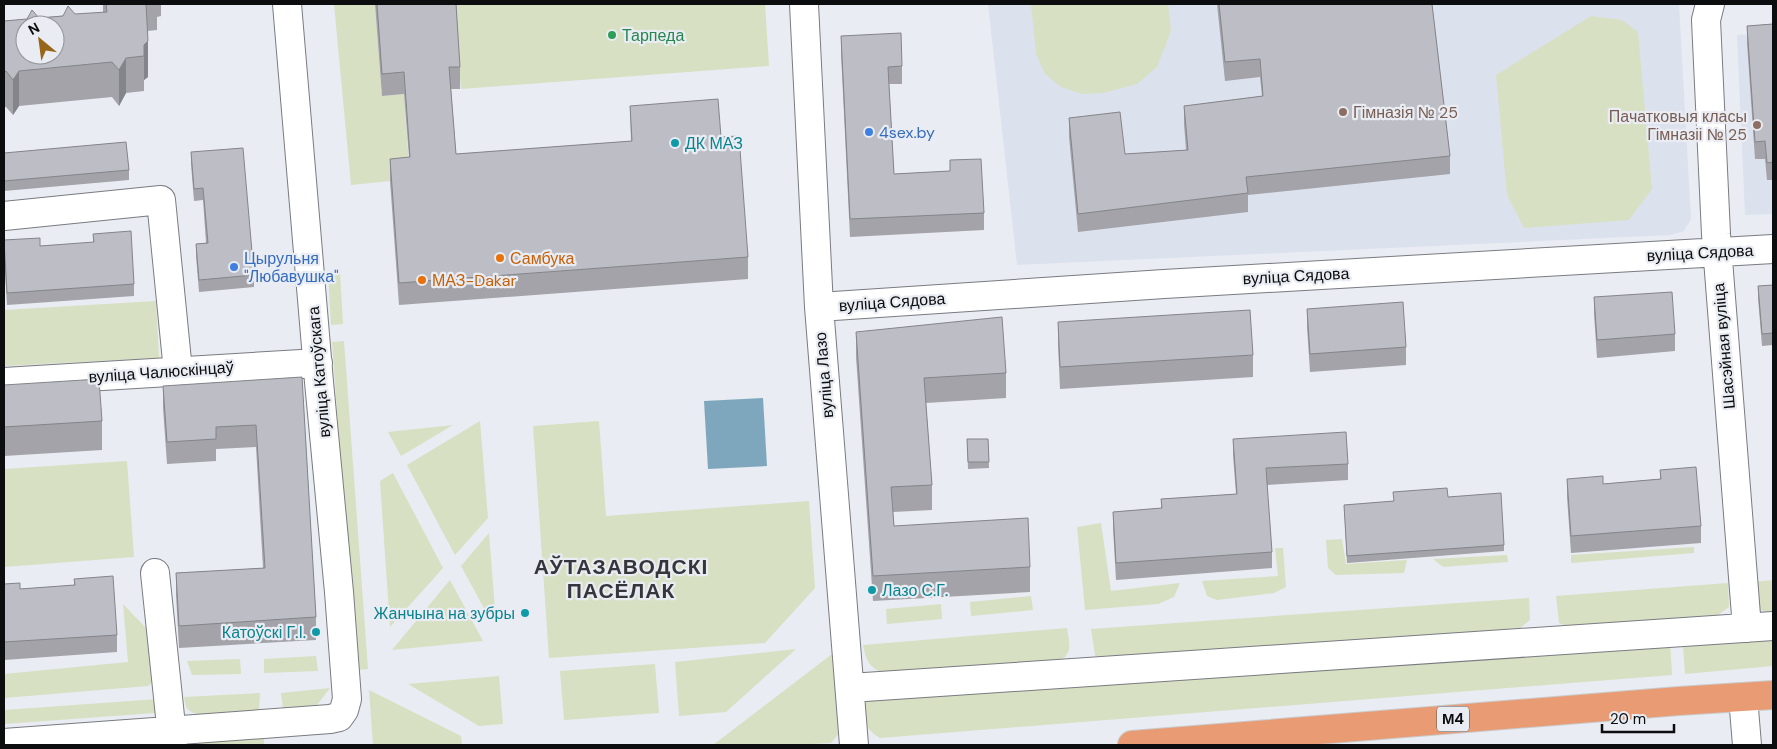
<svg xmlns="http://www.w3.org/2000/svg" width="1777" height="749" font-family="'DM Sans',sans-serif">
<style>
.built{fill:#dce1ee}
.green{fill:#d7e0c2}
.water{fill:#7ea7bd}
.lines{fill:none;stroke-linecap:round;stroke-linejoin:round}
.minor-casing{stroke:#797b81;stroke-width:30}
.major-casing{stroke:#cacaca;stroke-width:30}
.minor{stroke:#fff;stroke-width:28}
.major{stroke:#e99b73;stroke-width:28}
.wall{fill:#a3a3a9}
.shaded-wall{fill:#84858a}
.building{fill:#bdbec5;stroke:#84858a;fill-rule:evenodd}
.leisure-dot{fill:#2e9e5b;stroke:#e9ecf2;stroke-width:2}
.education-dot{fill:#8d6e63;stroke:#e9ecf2;stroke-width:2}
.shop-dot{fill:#3f7fe0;stroke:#e9ecf2;stroke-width:2}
.culture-dot{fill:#0f9aa8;stroke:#e9ecf2;stroke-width:2}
.food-dot{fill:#e8710a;stroke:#e9ecf2;stroke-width:2}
.labels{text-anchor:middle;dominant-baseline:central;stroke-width:4.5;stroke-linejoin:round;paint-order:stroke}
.shield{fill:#e9ecf2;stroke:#4e5053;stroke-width:1}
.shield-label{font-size:15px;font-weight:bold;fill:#0c0d0f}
.leisure-label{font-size:16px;fill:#27864d;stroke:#e9ecf2;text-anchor:start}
.education-label{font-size:16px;fill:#785e54;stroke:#e9ecf2;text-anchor:start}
.shop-label{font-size:16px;fill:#366cbe;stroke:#e9ecf2;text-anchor:start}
.culture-label{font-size:16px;fill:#0d838f;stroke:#e9ecf2;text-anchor:start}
.street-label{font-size:16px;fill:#0c0d0f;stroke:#e9ecf2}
.food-label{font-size:16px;fill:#c56008;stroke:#e9ecf2;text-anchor:start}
.district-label{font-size:21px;font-weight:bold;letter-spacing:1px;fill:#34363b;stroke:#e9ecf2}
</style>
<rect width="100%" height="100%" fill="#e9ecf2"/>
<path class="built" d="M 988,4 L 1679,4 L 1691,219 L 1684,231 L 1671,235 L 1017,265 Z
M 1773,33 L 1773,214 L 1745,215 L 1737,35 Z"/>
<path class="green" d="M 334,4 L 375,4 L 382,96 L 404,94 L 410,179 L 351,185 Z
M 454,4 L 765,4 L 769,66 L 461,89 Z
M 1031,4 L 1168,4 L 1171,31 L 1157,67 L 1137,84 L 1103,93 L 1082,94 L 1061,87 L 1045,74 L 1036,54 Z
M 1591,16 L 1622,20 L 1638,32 L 1652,189 L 1629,220 L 1524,228 L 1507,195 L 1496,75 Z
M 340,271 L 343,324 L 331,325 L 328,272 Z
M 156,301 L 159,358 L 4,366 L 4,310 Z
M 344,341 L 368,669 L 356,670 L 332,342 Z
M 480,421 L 488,518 L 455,555 L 407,465 Z
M 599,421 L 606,516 L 809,501 L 815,588 L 765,643 L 549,658 L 533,426 Z
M 453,425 L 401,456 L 388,432 Z
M 127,461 L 134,557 L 4,567 L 4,469 Z
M 393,473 L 443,568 L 390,627 L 380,481 Z
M 1101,523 L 1111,591 L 1180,583 L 1174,597 L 1158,604 L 1085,610 L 1077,527 Z
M 489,533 L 495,609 L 485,610 L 461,566 Z
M 1342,539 L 1346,564 L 1407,560 L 1404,573 L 1336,575 L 1328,568 L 1326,540 Z
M 1694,547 L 1694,553 L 1571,563 L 1571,555 Z
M 1275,548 L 1283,548 L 1286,587 L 1274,593 L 1217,600 L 1207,596 L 1202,581 L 1278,576 Z
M 1507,555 L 1508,562 L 1443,567 L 1433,559 Z
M 450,580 L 483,641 L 392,650 Z
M 1773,580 L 1773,612 L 1766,613 L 1756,607 L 1754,582 Z
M 1728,583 L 1729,607 L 1718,615 L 1568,627 L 1559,623 L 1556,596 Z
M 1031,596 L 1033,610 L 971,616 L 970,602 Z
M 1529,598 L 1530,620 L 1520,628 L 1107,661 L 1099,659 L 1095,655 L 1091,629 Z
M 123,604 L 148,630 L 157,678 L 148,686 L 4,698 L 4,674 L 128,662 Z
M 941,604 L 942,619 L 887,624 L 886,609 Z
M 1067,628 C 1069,642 1074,655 1058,661 L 884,673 C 869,668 866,660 863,645 Z
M 1773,638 L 1773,666 L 1685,674 L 1683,645 Z
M 1670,641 L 1672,675 L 880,738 C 877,736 872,733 870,730 C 863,723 862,706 867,698 Z
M 796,649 L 726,712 L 679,716 L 675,662 Z
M 836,651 L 842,728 L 837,736 L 831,743 L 791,745 L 713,745 Z
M 316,656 L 318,671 L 264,673 L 264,659 Z
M 240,659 L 241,674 L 192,675 L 187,661 Z
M 655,664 L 659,713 L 564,720 L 560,671 Z
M 499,676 L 503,724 L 479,726 L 408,684 Z
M 330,688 L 317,705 L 283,709 L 281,693 Z
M 369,690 L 461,736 L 462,745 L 373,745 Z
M 260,693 L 259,710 C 243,711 202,720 190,711 C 185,708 185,703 184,697 Z
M 158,699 L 159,707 L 155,713 L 4,724 L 4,710 Z
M 264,737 L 264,745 L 193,745 L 205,740 Z"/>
<path class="water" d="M 763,398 L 767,466 L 708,469 L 704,401 Z"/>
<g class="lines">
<defs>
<path id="minor" d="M 804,4 L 819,307 L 854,745
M 1710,4 L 1706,20 L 1716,234 L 1747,628
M 4,216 L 161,200 L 178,371
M 819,307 L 1164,284 L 1773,249
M 4,382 L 318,363
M 155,573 L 173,745
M 850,688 L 1773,626
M 1743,697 L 1747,745
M 4,743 L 330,719 L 339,717 L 344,710 L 347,699 L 339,592 L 319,382 L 287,4"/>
<path id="major" d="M 1132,745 L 1679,701 L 1773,695"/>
</defs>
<use href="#minor" class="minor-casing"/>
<use href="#major" class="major-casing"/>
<use href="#minor" class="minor"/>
<use href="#major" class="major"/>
</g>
<path class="wall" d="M 103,4 L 161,4 L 161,16 L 157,17 L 157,30 L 147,31 L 148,77 L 144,80 L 144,91 L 126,93 L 119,106 L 112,97 L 19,106 L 13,115 L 6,107 L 4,107 L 4,21 L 103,12 Z
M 375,4 L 456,4 L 460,67 L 460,89 L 451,89 L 456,154 L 631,141 L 630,106 L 721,137 L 748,257 L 748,279 L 399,305 L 390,181 L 390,159 L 409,157 L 404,94 L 382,96 Z
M 1217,4 L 1432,4 L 1450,156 L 1450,174 L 1248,195 L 1248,212 L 1078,232 L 1069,137 L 1069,118 L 1125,154 L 1186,150 L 1184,124 L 1184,106 L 1262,96 L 1260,77 L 1225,81 Z
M 1773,24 L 1773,180 L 1767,180 L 1765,159 L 1755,159 L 1747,43 L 1747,26 Z
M 841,36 L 902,66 L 902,84 L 889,84 L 894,174 L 950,171 L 950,160 L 984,213 L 984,230 L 850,237 L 841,53 Z
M 191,152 L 254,275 L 254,287 L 199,292 L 196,256 L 196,244 L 206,243 L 203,200 L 194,201 L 191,164 Z
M 4,153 L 129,170 L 129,180 L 4,191 Z
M 93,234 L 134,284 L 134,296 L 7,305 L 4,255 L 4,240 L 40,246 L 93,243 Z
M 1773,285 L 1773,345 L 1762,346 L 1758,298 L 1758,286 Z
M 1594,297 L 1675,334 L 1675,351 L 1597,358 L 1594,314 Z
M 1307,309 L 1406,347 L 1406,365 L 1310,372 L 1307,327 Z
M 1058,322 L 1253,355 L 1253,377 L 1060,389 L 1058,344 Z
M 856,332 L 1006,373 L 1006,398 L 926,403 L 932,485 L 932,510 L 893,512 L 894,526 L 1030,567 L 1030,592 L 873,601 L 856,357 Z
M 302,377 L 316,617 L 316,640 L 179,648 L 176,595 L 176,573 L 263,568 L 256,447 L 216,449 L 216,461 L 167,464 L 163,408 L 163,386 Z
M 4,385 L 102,421 L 102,450 L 4,456 Z
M 967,439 L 988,439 L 989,468 L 968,469 Z
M 1233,439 L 1348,464 L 1348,480 L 1267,485 L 1272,552 L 1272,568 L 1116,580 L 1113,528 L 1113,512 L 1161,508 L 1161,499 L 1236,494 L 1233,455 Z
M 1660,470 L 1701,526 L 1701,543 L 1571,553 L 1567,497 L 1567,479 L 1603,484 L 1660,479 Z
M 1448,497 L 1504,545 L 1504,551 L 1347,563 L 1344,505 Z
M 74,579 L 117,635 L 117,652 L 4,660 L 4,584 L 20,589 L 74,585 Z"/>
<path class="shaded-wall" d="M 148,41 L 148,77 L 144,80 L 144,45 Z
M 126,58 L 126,93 L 119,106 L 119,70 Z
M 19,71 L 19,106 L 13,115 L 13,80 Z"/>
<path class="building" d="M 106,4 L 146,4 L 148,41 L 144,45 L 144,56 L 126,58 L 119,70 L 112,62 L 19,71 L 13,80 L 6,71 L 4,72 L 4,21 L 27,19 L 32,10 L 39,18 L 63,16 L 68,6 L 75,14 L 107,12 ZM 25,25 L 55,25 L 55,55 L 25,55 Z
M 377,4 L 456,4 L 460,67 L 449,67 L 456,154 L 632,141 L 630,106 L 718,99 L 721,137 L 739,136 L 748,257 L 399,283 L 390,159 L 410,157 L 404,72 L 382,74 Z
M 1219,4 L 1432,4 L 1450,156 L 1246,177 L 1248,193 L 1078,214 L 1069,118 L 1120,112 L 1125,154 L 1188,150 L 1184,106 L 1263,96 L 1260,59 L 1225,62 Z
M 1773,24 L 1773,162 L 1767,163 L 1765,141 L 1755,142 L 1747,26 Z
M 901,33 L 902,66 L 888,67 L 894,174 L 950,171 L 950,160 L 981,159 L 984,213 L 850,219 L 841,36 Z
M 126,142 L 129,170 L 4,181 L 4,153 Z
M 243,148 L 254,275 L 199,280 L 196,244 L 208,243 L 203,188 L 194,189 L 191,152 Z
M 131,231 L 134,284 L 7,293 L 4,240 L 40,238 L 40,246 L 94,242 L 93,234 Z
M 1773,285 L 1773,333 L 1762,334 L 1758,286 Z
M 1672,292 L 1675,334 L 1597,340 L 1594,297 Z
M 1403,302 L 1406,347 L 1310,354 L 1307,309 Z
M 1250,310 L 1253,355 L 1060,367 L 1058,322 Z
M 1002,317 L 1006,373 L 924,378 L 932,485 L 891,487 L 894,526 L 1028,518 L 1030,567 L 873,576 L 856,332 Z
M 302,377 L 316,617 L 179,626 L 176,573 L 265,568 L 256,425 L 216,427 L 216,439 L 167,442 L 163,386 Z
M 99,379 L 102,421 L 4,427 L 4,385 Z
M 1346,432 L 1348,464 L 1266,468 L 1272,552 L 1116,563 L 1113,512 L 1162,508 L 1161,499 L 1237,494 L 1233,439 Z
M 967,439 L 988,439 L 989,462 L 968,462 Z
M 1696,467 L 1701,526 L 1571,536 L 1567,479 L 1603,476 L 1603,484 L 1661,479 L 1660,470 Z
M 1447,488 L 1448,497 L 1501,493 L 1504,545 L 1347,556 L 1344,505 L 1394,501 L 1393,492 Z
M 113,576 L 117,635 L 4,642 L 4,584 L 20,583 L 20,589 L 75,585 L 74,579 Z"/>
<circle class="leisure-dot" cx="612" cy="35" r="5"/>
<g class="education-dot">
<circle cx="1343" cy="112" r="5"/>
<circle cx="1757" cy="125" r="5"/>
</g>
<g class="shop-dot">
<circle cx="869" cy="132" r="5"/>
<circle cx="234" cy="267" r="5"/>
</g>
<g class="culture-dot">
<circle cx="675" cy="143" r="5"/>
<circle cx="872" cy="590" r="5"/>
<circle cx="525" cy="613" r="5"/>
<circle cx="316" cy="632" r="5"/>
</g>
<g class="food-dot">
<circle cx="500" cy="258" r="5"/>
<circle cx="422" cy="280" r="5"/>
</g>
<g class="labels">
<rect class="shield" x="1437" y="706.5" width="32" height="25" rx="4"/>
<g class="shield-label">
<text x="1453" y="719">М4</text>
</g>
<g class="leisure-label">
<text x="622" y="35">Тарпеда</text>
</g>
<g class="education-label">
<text x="1353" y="112">Гімназія № 25</text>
<text x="1747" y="116" text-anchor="end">Пачатковыя класы<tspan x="1747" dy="18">Гімназіі № 25</tspan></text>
</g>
<g class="shop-label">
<text x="879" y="132">4sex.by</text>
<text x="244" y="258">Цырульня<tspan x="244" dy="18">"Любавушка"</tspan></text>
</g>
<g class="culture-label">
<text x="685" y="143">ДК МАЗ</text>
<text x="882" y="590">Лазо С.Г.</text>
<text x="515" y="613" text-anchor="end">Жанчына на зубры</text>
<text x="306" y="632" text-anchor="end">Катоўскі Г.І.</text>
</g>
<g class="street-label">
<text transform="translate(1700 253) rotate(-3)">вуліца Сядова</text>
<text transform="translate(1296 276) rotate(-3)">вуліца Сядова</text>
<text transform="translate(892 302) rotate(-4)">вуліца Сядова</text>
<text transform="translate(1724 346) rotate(-95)">Шасэйная вуліца</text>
<text transform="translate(161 372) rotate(-4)">вуліца Чалюскінцаў</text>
<text transform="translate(319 372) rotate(-95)">вуліца Катоўскага</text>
<text transform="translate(824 375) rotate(-95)">вуліца Лазо</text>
</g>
<g class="food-label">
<text x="510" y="258">Самбука</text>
<text x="432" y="280">МАЗ-Dakar</text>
</g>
<g class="district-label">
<text x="621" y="567">АЎТАЗАВОДСКІ<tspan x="621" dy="24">ПАСЁЛАК</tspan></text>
</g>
</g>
<rect width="1777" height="749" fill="none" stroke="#0c0d0f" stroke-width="10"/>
<g transform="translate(40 40) rotate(331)"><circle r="24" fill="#e9ecf2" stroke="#919397"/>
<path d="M0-4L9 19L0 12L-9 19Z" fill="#986619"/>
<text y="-8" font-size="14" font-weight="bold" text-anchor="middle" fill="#0c0d0f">N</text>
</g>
<path d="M1602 724v8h72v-8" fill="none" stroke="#0c0d0f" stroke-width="2.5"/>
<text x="1610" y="724" font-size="15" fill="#0c0d0f" stroke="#e9ecf2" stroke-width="4" paint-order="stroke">20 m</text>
</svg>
